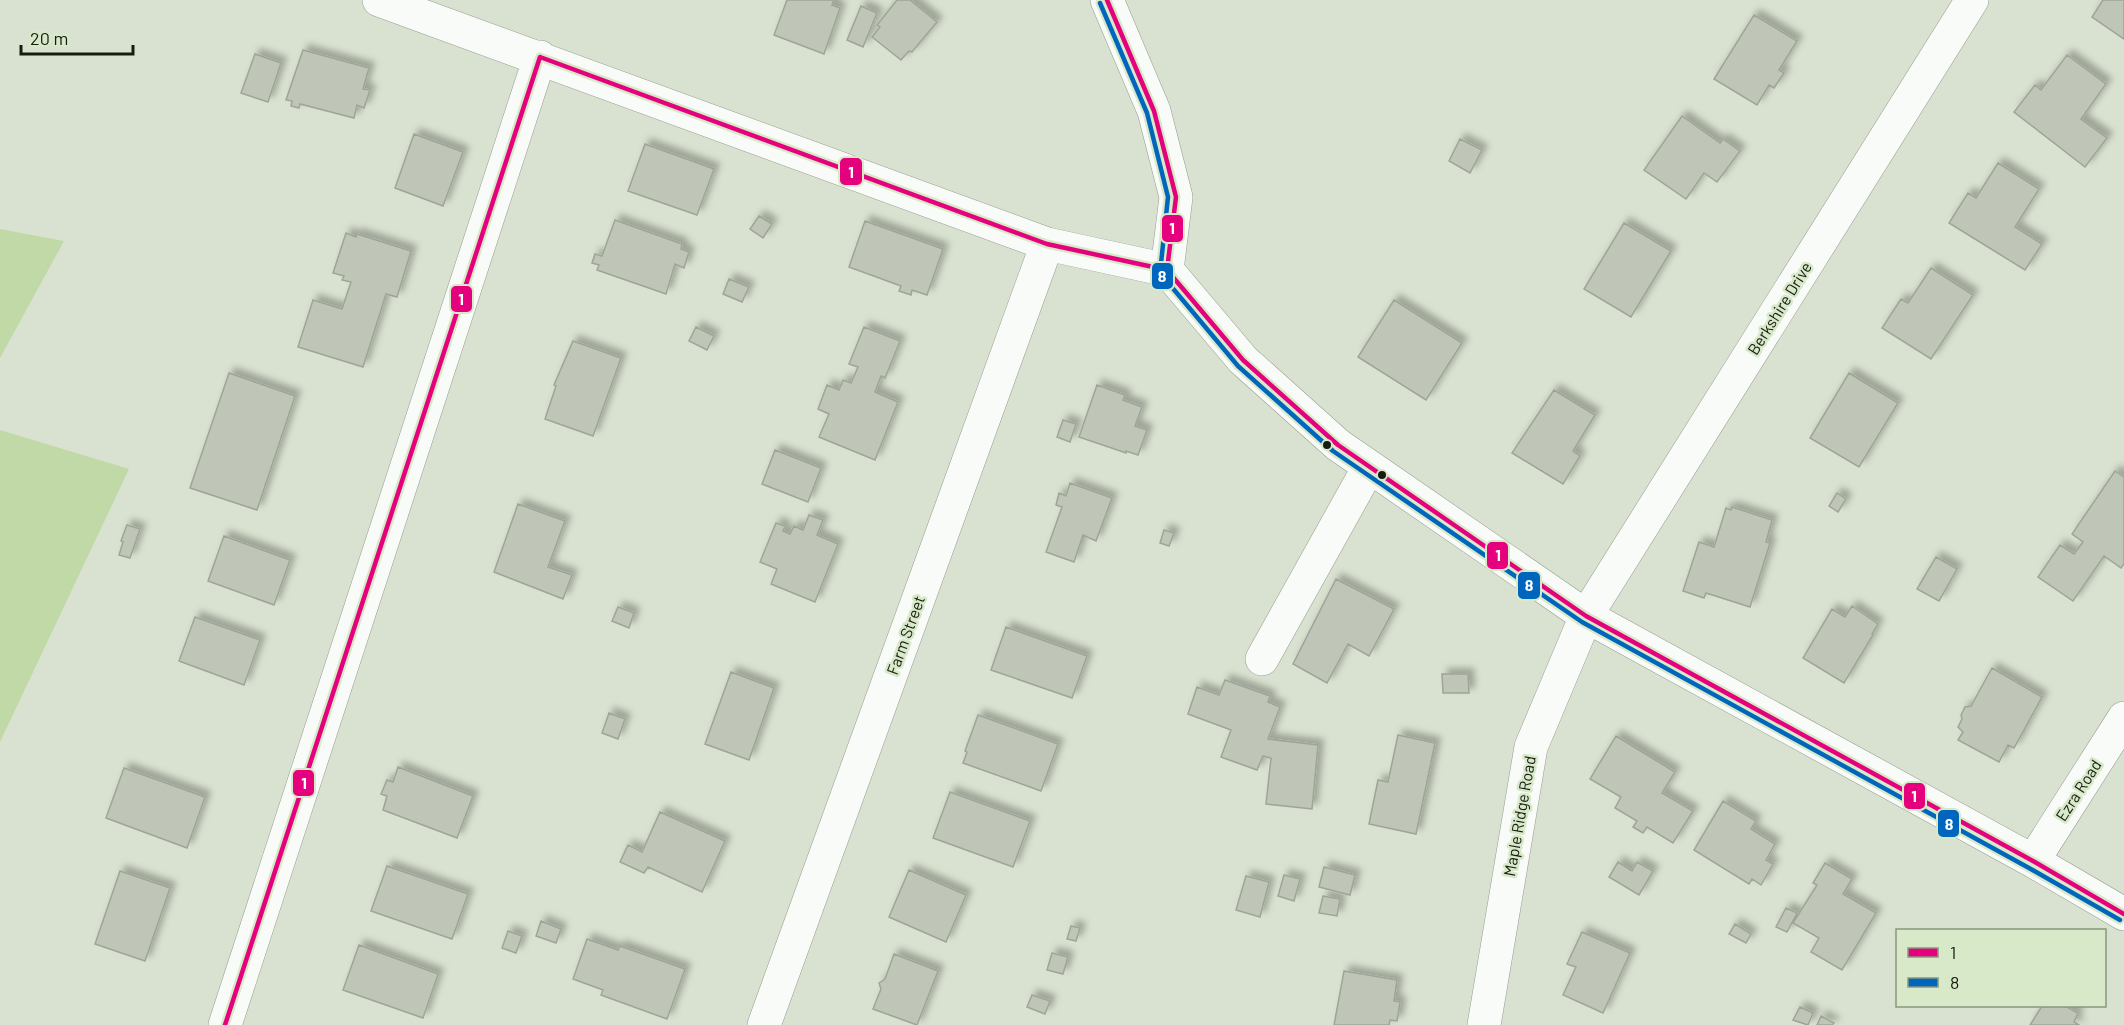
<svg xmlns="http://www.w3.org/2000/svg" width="2124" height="1025" font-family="Barlow,sans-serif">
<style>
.park{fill:#c0d9a6}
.building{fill:#bfc6b8;stroke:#9ea597;stroke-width:1.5;filter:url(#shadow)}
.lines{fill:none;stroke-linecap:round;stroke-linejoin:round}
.minor-casing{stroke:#959c8f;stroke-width:34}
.minor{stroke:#f9fbf8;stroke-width:33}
.bus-1-casing{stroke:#d8e9c9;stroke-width:9}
.bus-2-casing{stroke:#d8e9c9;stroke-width:9}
.bus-1{stroke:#e5007d;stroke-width:4.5}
.bus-2{stroke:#0065bd;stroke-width:4.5}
.bus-dot{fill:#161c10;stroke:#d8e9c9;stroke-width:2}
.labels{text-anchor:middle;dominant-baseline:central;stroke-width:5;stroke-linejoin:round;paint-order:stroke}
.street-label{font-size:16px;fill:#161c10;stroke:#d8e9c9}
.line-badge{stroke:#d8e9c9;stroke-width:2}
.badge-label{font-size:16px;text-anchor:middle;font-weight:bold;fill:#fff}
</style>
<defs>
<filter id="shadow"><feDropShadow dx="5.5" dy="-5.5" stdDeviation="3" flood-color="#0004"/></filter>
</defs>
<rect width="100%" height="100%" fill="#d9e2d0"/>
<path class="park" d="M 0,229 L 64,241 L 0,358 Z
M 0,430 L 129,469 L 0,742 Z"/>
<path class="building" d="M 787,0 L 834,0 L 832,5 L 840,8 L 824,54 L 774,35 Z
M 897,0 L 910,0 L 937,22 L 912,52 L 909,51 L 901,60 L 872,37 L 880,27 L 877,25 Z
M 2103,0 L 2124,0 L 2124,39 L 2092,17 Z
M 861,6 L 877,13 L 863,47 L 847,40 Z
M 1754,15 L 1797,41 L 1779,70 L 1784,73 L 1774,88 L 1769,85 L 1757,105 L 1714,79 Z
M 303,50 L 369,68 L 363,89 L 370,90 L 364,108 L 357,105 L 354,118 L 300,104 L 299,108 L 291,106 L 292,101 L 286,100 Z
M 255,54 L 281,63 L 268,102 L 241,93 Z
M 2067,55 L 2106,84 L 2081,119 L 2107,138 L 2085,167 L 2014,112 L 2035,85 L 2041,90 Z
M 1682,116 L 1720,143 L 1723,139 L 1740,151 L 1717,182 L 1704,173 L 1686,199 L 1644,170 Z
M 414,134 L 463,152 L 443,206 L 395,188 Z
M 1460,139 L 1482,150 L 1470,173 L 1449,161 Z
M 645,144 L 714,169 L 697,215 L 628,191 Z
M 1998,163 L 2039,189 L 2015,227 L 2042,244 L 2025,270 L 1949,223 L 1968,193 L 1976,198 Z
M 759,216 L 772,224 L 763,238 L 750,229 Z
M 615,220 L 682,244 L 681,249 L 689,252 L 684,268 L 675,264 L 666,294 L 597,270 L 599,265 L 592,263 L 595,254 L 602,256 Z
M 865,221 L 943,249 L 927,295 L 912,290 L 911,295 L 899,291 L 901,286 L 849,267 Z
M 1624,223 L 1671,251 L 1631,317 L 1584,289 Z
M 346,233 L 356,237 L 357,234 L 411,251 L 397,297 L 386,294 L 363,367 L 298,347 L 313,300 L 342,309 L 351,282 L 342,280 L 344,276 L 333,273 Z
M 1931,268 L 1973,295 L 1931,359 L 1882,328 L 1901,299 L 1908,303 Z
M 729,279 L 749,287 L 742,302 L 723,294 Z
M 1394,300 L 1462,343 L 1426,400 L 1358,357 Z
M 696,327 L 714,336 L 707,350 L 689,341 Z
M 864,327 L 900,341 L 885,378 L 881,376 L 875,392 L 898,402 L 875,460 L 819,437 L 829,414 L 818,409 L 827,385 L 839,390 L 843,380 L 851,383 L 858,367 L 849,364 Z
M 573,341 L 621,358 L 593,436 L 545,419 L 556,386 L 554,385 Z
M 229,373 L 295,396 L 257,510 L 190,488 Z
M 1849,373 L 1898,403 L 1859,467 L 1810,438 Z
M 1097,385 L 1125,395 L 1123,400 L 1142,407 L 1135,426 L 1147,430 L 1138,455 L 1126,451 L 1126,453 L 1079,437 Z
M 1554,390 L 1595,415 L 1573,451 L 1580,456 L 1563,484 L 1512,453 Z
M 1063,420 L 1076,424 L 1070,442 L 1057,437 Z
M 775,450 L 821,468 L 808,502 L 762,484 Z
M 2115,471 L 2124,477 L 2124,564 L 2121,568 L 2104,556 L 2073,601 L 2038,577 L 2060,545 L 2074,554 L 2083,542 L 2072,534 Z
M 1070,483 L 1112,498 L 1096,541 L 1083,535 L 1074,562 L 1046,552 L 1062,507 L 1056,505 L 1059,493 L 1066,496 Z
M 1837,493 L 1846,499 L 1838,512 L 1829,506 Z
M 518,504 L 565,521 L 548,567 L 572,575 L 563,599 L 494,572 Z
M 1732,507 L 1772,520 L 1766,542 L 1770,543 L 1750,607 L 1706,593 L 1704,598 L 1683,591 L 1699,542 L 1714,547 L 1726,508 L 1731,510 Z
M 809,515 L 823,520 L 817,535 L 838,544 L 815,602 L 771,584 L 777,569 L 760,562 L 776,523 L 785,526 L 783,531 L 790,534 L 794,526 L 803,530 Z
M 127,525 L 140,529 L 130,558 L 119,555 L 123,542 L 121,541 Z
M 1164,530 L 1174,533 L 1169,546 L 1160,543 Z
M 224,536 L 290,560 L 274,605 L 208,581 Z
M 1936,557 L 1957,569 L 1939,601 L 1917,589 Z
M 1336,579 L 1394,609 L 1369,656 L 1348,644 L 1327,683 L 1293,664 Z
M 1852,606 L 1878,624 L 1872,634 L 1873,635 L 1844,683 L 1803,658 L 1832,609 L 1845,617 Z
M 618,607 L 634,613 L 629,628 L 612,621 Z
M 195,617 L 260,640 L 244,685 L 179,661 Z
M 1006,627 L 1087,656 L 1072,698 L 991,670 Z
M 1992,668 L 2042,697 L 2014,748 L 2008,745 L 1999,762 L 1958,740 L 1963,732 L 1958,727 L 1962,719 L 1961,715 L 1965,707 L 1971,706 Z
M 731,672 L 774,688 L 749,760 L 705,744 Z
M 1442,674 L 1468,674 L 1469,693 L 1443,693 Z
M 1225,680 L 1270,696 L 1268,702 L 1280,707 L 1268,739 L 1318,745 L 1312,809 L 1266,804 L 1271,758 L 1263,756 L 1257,770 L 1221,757 L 1231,730 L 1188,714 L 1197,687 L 1219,695 Z
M 609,713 L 625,719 L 618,739 L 602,733 Z
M 978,715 L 1058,744 L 1041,791 L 963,763 L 967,752 L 965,751 Z
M 1398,735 L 1435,743 L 1416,834 L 1369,824 L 1378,780 L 1388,782 Z
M 1616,736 L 1675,772 L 1662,793 L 1693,811 L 1673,843 L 1647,827 L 1643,833 L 1633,827 L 1637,821 L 1615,808 L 1621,797 L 1590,779 Z
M 398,767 L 473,796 L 457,838 L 383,810 L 387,796 L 381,794 L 387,780 L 393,782 Z
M 124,768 L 205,797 L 187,848 L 106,818 Z
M 950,792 L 1030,821 L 1013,867 L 933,838 Z
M 1723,801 L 1756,821 L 1751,829 L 1775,844 L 1766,860 L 1773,864 L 1761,885 L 1752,879 L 1749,884 L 1694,850 Z
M 660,812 L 725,841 L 702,892 L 648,867 L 644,873 L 620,862 L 628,845 L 642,852 Z
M 1618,862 L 1632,871 L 1637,862 L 1653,871 L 1639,895 L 1609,877 Z
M 1825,863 L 1852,879 L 1843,894 L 1876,913 L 1842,970 L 1811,952 L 1819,938 L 1793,923 L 1817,885 L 1813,883 Z
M 387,866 L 468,894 L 452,939 L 371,911 Z
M 1324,867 L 1355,875 L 1350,895 L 1319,887 Z
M 909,870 L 966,895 L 946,942 L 889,917 Z
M 120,871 L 170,888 L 145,961 L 95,944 Z
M 1284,875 L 1300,879 L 1294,901 L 1278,896 Z
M 1246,876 L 1269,882 L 1260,917 L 1236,910 Z
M 1323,896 L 1340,899 L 1337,916 L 1319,913 Z
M 1786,908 L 1797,913 L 1787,932 L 1776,927 Z
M 541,921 L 561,929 L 556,943 L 536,936 Z
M 1735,924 L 1751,934 L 1746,943 L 1729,934 Z
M 1071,926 L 1080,928 L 1076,941 L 1067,939 Z
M 508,931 L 522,936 L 516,953 L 502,948 Z
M 1582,932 L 1630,953 L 1603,1013 L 1563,995 L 1576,967 L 1567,964 Z
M 587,939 L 618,950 L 620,946 L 685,969 L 667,1019 L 601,995 L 603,990 L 573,979 Z
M 359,945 L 438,974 L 423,1018 L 343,990 Z
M 1052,953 L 1068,957 L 1063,974 L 1047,970 Z
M 894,954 L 938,971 L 917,1025 L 873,1009 L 881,989 L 879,983 L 885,979 Z
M 1344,971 L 1397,980 L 1394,1001 L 1400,1002 L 1397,1021 L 1390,1020 L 1389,1025 L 1334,1025 Z
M 1032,995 L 1050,1001 L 1045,1014 L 1027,1007 Z
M 2042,1006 L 2065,1006 L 2078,1013 L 2074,1022 L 2079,1025 L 2030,1025 Z
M 1800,1007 L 1813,1013 L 1808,1025 L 1793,1020 Z
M 1821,1016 L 1834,1023 L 1832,1025 L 1817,1025 Z"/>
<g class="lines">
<defs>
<path id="minor" d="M 379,0 L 1047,244 L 1167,270
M 1107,0 L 1154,111 L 1176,197 L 1167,270 L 1243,360 L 1338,445 L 1586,616 L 2033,861 L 2124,914
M 1262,659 L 1369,467
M 2033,861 L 2124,718
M 225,1025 L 540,57
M 764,1025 L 1047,244
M 1484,1025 L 1531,747 L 1586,616 L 1972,0"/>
</defs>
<use href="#minor" class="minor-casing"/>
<use href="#minor" class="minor"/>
<defs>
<path id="bus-1" d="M 1107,0 L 1154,111 L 1176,197 L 1167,270 L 1243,360 L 1338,445 L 1586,616 L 2033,861 L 2124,914
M 540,57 L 1047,244 L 1167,270
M 225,1025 L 540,57"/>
<path id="bus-2" d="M 1100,3 L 1147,113 L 1168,197 L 1160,273 L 1238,366 L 1333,451 L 1582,622 L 2029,868 L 2120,920"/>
</defs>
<use href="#bus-1" class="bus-1-casing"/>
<use href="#bus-2" class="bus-2-casing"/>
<use href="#bus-1" class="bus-1"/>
<use href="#bus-2" class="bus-2"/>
</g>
<g class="bus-dot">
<circle cx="1327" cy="445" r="5"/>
<circle cx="1382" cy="475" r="5"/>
</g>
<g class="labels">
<g class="street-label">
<text transform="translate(1779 308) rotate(-58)">Berkshire Drive</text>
<text transform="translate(905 635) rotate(-70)">Farm Street</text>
<text transform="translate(2078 790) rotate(-57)">Ezra Road</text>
<text transform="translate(1519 816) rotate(-80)">Maple Ridge Road</text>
</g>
</g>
<g class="line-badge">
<rect x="839" y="157" width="24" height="29" rx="6" fill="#e5007d"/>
<rect x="1161" y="214" width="23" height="29" rx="6" fill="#e5007d"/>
<rect x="1151" y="262" width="23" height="28" rx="6" fill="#0065bd"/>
<rect x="450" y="285" width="23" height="28" rx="6" fill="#e5007d"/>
<rect x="1486" y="541" width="23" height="29" rx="6" fill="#e5007d"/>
<rect x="1517" y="571" width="24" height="29" rx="6" fill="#0065bd"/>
<rect x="292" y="769" width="23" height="28" rx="6" fill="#e5007d"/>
<rect x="1903" y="782" width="23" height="28" rx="6" fill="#e5007d"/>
<rect x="1937" y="809" width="23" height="29" rx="6" fill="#0065bd"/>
</g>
<g class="badge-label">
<text x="851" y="178">1</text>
<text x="1172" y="234">1</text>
<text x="1162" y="282">8</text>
<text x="461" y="305">1</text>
<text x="1498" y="561">1</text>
<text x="1529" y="591">8</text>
<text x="304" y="789">1</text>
<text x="1914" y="802">1</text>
<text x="1949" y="830">8</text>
</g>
<rect x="1896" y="929" width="210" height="78" fill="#d8e9c9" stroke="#8a977f" stroke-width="1.5"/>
<rect x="1908" y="948" width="30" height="9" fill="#e5007d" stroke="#8a977f" stroke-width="1.5"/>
<text x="1950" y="959" font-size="18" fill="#161c10">1</text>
<rect x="1908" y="978" width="30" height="9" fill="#0065bd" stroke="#8a977f" stroke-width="1.5"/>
<text x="1950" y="989" font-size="18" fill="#161c10">8</text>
<path d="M21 45v9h112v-9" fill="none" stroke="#161c10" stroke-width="3"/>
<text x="30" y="45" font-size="18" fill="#161c10" stroke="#d8e9c9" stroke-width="4.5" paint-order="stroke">20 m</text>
</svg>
